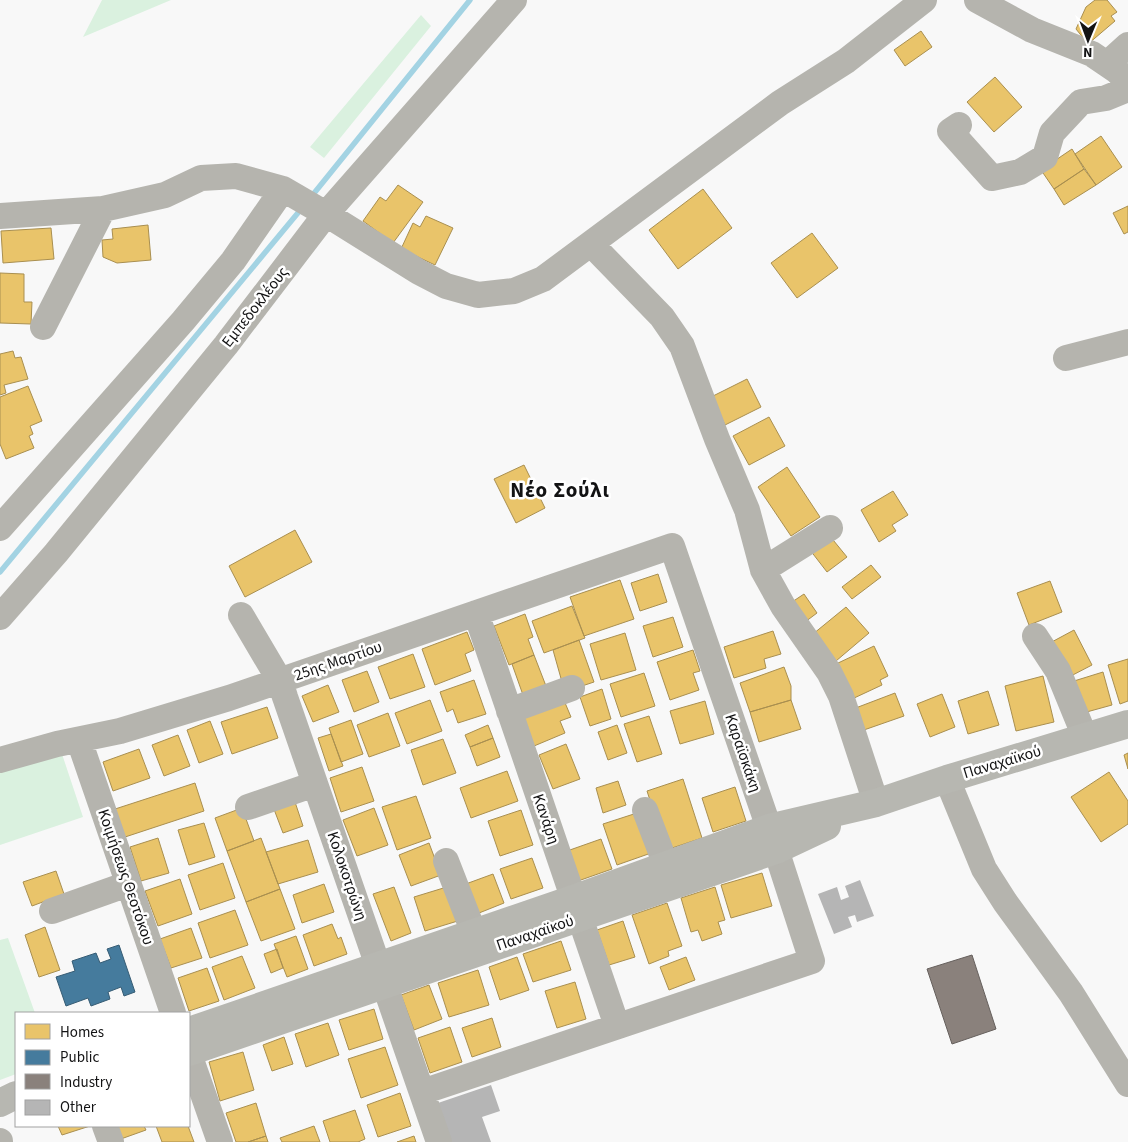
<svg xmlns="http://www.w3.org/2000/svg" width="1128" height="1142" font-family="'Source Sans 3',sans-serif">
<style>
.green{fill:#daf1df}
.homes{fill:#e9c46a;stroke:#a98f50}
.public{fill:#457b9d;stroke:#365c74}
.industry{fill:#8a817c;stroke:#66605d}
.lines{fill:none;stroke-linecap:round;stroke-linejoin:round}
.stream{stroke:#a3d3e3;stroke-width:5.5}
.building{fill:#b5b5b5}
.minor{stroke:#b5b4ae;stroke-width:26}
.major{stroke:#b7b7b1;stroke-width:28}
.labels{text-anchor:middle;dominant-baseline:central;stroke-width:5;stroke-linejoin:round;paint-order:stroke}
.street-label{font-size:16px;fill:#131314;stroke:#fff}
.district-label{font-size:21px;font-weight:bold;letter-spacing:1px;fill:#131314;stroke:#fff}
</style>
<rect width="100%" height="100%" fill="#f8f8f8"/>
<path class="green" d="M 102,0 L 171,0 L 83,37 Z
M 421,15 L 431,26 L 324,158 L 310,147 Z
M 61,751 L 83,817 L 0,845 L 0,771 Z
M 8,938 L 35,1013 L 16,1013 L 16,1074 L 0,1080 L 0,940 Z"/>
<path class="homes" d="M 1095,0 L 1107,0 L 1117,12 L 1111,16 L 1115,21 L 1088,44 L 1076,29 L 1086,7 Z
M 921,31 L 932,47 L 905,66 L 894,50 Z
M 995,77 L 1022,107 L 994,132 L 967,102 Z
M 1101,136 L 1122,167 L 1096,185 L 1075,154 Z
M 1072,149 L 1084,169 L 1054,189 L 1041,170 Z
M 1084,169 L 1096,185 L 1064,205 L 1054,189 Z
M 398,185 L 423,202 L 393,243 L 363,221 L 380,197 L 386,201 Z
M 703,189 L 732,228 L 678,269 L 649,230 Z
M 1128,206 L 1128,232 L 1124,234 L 1113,213 Z
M 426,216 L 453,228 L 435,265 L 401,249 L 413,223 L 420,227 Z
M 148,225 L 151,260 L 117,263 L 103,257 L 102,240 L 113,239 L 112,229 Z
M 51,228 L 54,259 L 3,263 L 1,231 Z
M 812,233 L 838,268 L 797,298 L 771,263 Z
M 0,273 L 24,274 L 24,302 L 32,302 L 31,324 L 0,323 Z
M 13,351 L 15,358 L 21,357 L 28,379 L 4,385 L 6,393 L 0,395 L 0,354 Z
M 747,379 L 761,407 L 725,425 L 711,397 Z
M 28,386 L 42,421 L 30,426 L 33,434 L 29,436 L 34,448 L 6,459 L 0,444 L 0,397 Z
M 769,417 L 785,446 L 749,465 L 733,436 Z
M 524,465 L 545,508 L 516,523 L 494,479 Z
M 787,467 L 820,517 L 791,536 L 758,487 Z
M 893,491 L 908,515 L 892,525 L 896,531 L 879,542 L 861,510 Z
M 295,530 L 312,562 L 245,597 L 229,566 Z
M 829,535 L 847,557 L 827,572 L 810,550 Z
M 871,565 L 881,577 L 852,599 L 842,587 Z
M 658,574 L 667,602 L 640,611 L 631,583 Z
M 620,580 L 634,619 L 584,636 L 570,597 Z
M 1050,581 L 1062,612 L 1029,625 L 1017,593 Z
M 804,594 L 817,613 L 805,622 L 792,602 Z
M 572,606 L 585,638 L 544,653 L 532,621 Z
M 846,607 L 869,633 L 836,661 L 813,634 Z
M 525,614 L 533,637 L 528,639 L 534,655 L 509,665 L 494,626 Z
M 673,617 L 683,647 L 653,657 L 643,626 Z
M 1074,630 L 1092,665 L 1067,678 L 1048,644 Z
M 773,631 L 781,654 L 764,659 L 766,668 L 734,678 L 724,647 Z
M 467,632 L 474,650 L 465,654 L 471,671 L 435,685 L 422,649 Z
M 625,633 L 636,670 L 601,680 L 590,644 Z
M 579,640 L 594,682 L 579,687 L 562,682 L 553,650 Z
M 874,646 L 888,676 L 880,680 L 882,685 L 852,699 L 836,664 Z
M 693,650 L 700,671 L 693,673 L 699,690 L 670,700 L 657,662 Z
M 413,654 L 425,687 L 390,699 L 378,667 Z
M 534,655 L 546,686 L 523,695 L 512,664 Z
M 1128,659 L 1128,701 L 1120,704 L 1108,665 Z
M 784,667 L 791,686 L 791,700 L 750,712 L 740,683 Z
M 367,671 L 379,702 L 354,712 L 342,680 Z
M 1103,672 L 1112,705 L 1083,713 L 1074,681 Z
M 644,673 L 655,706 L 621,717 L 610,684 Z
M 1043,676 L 1054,722 L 1016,731 L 1005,686 Z
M 474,680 L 486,714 L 458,723 L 453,709 L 447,712 L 440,692 Z
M 328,685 L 339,712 L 313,722 L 302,696 Z
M 602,689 L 611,719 L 590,726 L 580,697 Z
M 988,691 L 999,725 L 968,734 L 958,701 Z
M 895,693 L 904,716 L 861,731 L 853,709 Z
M 942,694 L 955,727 L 930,737 L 917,704 Z
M 563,698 L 571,717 L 560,721 L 565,733 L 534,746 L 521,714 Z
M 430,700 L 442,731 L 407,744 L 395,713 Z
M 791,700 L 801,729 L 759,742 L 750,712 Z
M 705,701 L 714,734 L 680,744 L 670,711 Z
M 267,707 L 278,738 L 232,754 L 221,722 Z
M 388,713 L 400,746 L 369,757 L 357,725 Z
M 649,716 L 662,754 L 637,762 L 624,724 Z
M 351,720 L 363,754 L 341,762 L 329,728 Z
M 210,721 L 223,754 L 199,763 L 187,730 Z
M 488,725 L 493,738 L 470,747 L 465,735 Z
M 617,725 L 627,753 L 608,760 L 598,732 Z
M 331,734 L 343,766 L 329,771 L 318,738 Z
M 178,735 L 190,766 L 164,776 L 152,745 Z
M 493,738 L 500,757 L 477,766 L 470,747 Z
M 443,739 L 456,773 L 423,785 L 411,750 Z
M 566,744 L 580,779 L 553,789 L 539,755 Z
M 139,749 L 150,778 L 113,791 L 103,762 Z
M 1128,753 L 1128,769 L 1124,755 Z
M 362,767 L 374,801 L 341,812 L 330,778 Z
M 507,771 L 518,801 L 471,818 L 460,788 Z
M 1109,772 L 1128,801 L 1128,824 L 1101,842 L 1071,797 Z
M 683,779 L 702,838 L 666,850 L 647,791 Z
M 618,781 L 626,805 L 603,813 L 596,788 Z
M 195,783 L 204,811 L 122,838 L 112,810 Z
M 735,787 L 746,821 L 713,832 L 702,798 Z
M 293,796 L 303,826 L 283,833 L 272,804 Z
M 416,796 L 431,838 L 397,850 L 382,807 Z
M 242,808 L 254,841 L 227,851 L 215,818 Z
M 374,808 L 388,845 L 357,856 L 343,820 Z
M 521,810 L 533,845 L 500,856 L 488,821 Z
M 640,812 L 654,852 L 617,865 L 603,824 Z
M 204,823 L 215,857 L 189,865 L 178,830 Z
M 158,838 L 169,873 L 141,881 L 130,847 Z
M 261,838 L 280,889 L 246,902 L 227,851 Z
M 601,839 L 612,869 L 578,881 L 567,851 Z
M 308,840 L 318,872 L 278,884 L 266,852 Z
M 429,843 L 441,875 L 411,886 L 399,855 Z
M 532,858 L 543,888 L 511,899 L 500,869 Z
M 223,863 L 235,898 L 200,910 L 188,875 Z
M 56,871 L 64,894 L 32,906 L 23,882 Z
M 762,873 L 772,906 L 731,918 L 721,885 Z
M 493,874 L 504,903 L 474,915 L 463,885 Z
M 180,879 L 192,914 L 158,926 L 145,891 Z
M 324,884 L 334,912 L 302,923 L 293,895 Z
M 450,886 L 461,920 L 425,931 L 414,897 Z
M 394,887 L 411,933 L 391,941 L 373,894 Z
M 715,887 L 725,920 L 718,922 L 722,934 L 702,941 L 698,930 L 691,932 L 681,898 Z
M 280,889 L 295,929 L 261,941 L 246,902 Z
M 667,903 L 682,946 L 668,951 L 669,956 L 649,964 L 632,915 Z
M 235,910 L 248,945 L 210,958 L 198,923 Z
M 623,921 L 635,957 L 609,965 L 597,930 Z
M 332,924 L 338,939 L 341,937 L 347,954 L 314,966 L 303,935 Z
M 45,927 L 60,970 L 39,977 L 25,935 Z
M 191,928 L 202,958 L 171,968 L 160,939 Z
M 296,936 L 308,969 L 287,977 L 274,944 Z
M 561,941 L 571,970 L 533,982 L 523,954 Z
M 277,949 L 283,968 L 271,973 L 264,954 Z
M 242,956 L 255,988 L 224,1000 L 212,967 Z
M 517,957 L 529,990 L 500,1000 L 489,967 Z
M 686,957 L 695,980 L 669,990 L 660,967 Z
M 207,968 L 219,1001 L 189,1011 L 178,978 Z
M 478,970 L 489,1005 L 449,1017 L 438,983 Z
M 575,982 L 586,1019 L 557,1028 L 545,991 Z
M 429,985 L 442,1019 L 414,1030 L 401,995 Z
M 374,1009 L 383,1039 L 349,1050 L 339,1020 Z
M 492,1018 L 501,1047 L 472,1057 L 462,1028 Z
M 328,1023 L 339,1055 L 306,1067 L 295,1034 Z
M 450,1027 L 462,1062 L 430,1073 L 418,1038 Z
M 284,1037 L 293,1064 L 272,1071 L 263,1045 Z
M 385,1047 L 398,1085 L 361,1098 L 348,1059 Z
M 243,1052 L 254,1090 L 220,1101 L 209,1062 Z
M 400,1093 L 411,1126 L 378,1137 L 367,1105 Z
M 256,1103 L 266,1136 L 248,1142 L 236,1142 L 226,1113 Z
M 355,1110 L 365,1139 L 358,1142 L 330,1142 L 323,1121 Z
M 58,1126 L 90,1126 L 62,1135 Z
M 113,1126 L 144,1126 L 146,1130 L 118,1140 Z
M 156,1126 L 188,1126 L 194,1142 L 162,1142 Z
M 314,1126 L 320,1142 L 282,1142 L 280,1138 Z
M 266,1136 L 268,1142 L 248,1142 Z
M 414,1136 L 416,1142 L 397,1142 Z"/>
<path class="public" d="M 119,945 L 135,992 L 124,996 L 121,987 L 108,992 L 110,999 L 91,1006 L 88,998 L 66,1006 L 56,977 L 75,971 L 72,961 L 96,953 L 100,963 L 111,959 L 107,949 Z"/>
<path class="industry" d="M 972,955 L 996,1029 L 952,1044 L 927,969 Z"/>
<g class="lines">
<path class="stream" d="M 311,197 L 470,0
M 0,572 L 302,208"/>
</g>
<path class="building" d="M 860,880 L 874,916 L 857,922 L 855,915 L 848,917 L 852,927 L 834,934 L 818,894 L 837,887 L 841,900 L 849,897 L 845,886 Z
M 491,1085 L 500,1111 L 482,1117 L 491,1142 L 451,1142 L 438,1103 Z"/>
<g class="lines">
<path class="minor" d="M 977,0 L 1032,30 L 1092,54 L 1117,71 L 1128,82
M 1107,64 L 1128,45
M 959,125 L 950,131 L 992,178 L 1020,172 L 1045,157 L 1052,133 L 1081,102 L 1106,98 L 1128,89
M 0,216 L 103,209 L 165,195 L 201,178 L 236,176 L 283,189 L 326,214 L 419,272 L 446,286 L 478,295 L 514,291 L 543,279 L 780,103 L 846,61 L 924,0
M 592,245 L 662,317 L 682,346 L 717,439 L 747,510 L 763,570 L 783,606 L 829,672 L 841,696 L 876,803
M 43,327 L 103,209
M 1066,358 L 1128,342
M 0,528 L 183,321 L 233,261 L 283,189
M 763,570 L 830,528
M 476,613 L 617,1026
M 241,615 L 280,681 L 285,697 L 439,1142
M 0,617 L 56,553 L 226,345 L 326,214 L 514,0
M 1035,636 L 1058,671 L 1085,737
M 509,711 L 572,688
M 79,740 L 173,1013
M 0,760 L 57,744 L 120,731 L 229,698 L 672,546 L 769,828 L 812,961 L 422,1092
M 947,779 L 984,869 L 1005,902 L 1071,993 L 1128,1084
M 248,807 L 315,784
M 645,810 L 666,865
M 446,861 L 474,933
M 52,911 L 128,884
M 189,1054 L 220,1142
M 105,1126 L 111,1142
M 0,1141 L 0,1142"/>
<path class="major" d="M 189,1031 L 573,899 L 769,828 L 876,803 L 947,779 L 1128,724
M 189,1052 L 776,850 L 827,826
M 0,1103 L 16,1095"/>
</g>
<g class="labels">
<g class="street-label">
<text transform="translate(255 307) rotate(-52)">Εμπεδοκλέους</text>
<text transform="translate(338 661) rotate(-19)">25ης Μαρτίου</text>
<text transform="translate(743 753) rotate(71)">Καραϊσκάκη</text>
<text transform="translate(1002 762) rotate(-17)">Παναχαϊκού</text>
<text transform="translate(546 819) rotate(71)">Κανάρη</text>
<text transform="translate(347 876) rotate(71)">Κολοκοτρώνη</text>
<text transform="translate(126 877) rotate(71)">Κοιμήσεως Θεοτόκου</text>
<text transform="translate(535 933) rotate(-19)">Παναχαϊκού</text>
</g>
<g class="district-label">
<text x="560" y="490">Νέο Σούλι</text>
</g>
</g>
<rect x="15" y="1012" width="175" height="115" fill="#ffffff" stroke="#a1a1a1"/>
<rect x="25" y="1024" width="25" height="15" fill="#e9c46a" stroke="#a1a1a1"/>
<text x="60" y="1037" font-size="15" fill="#131314">Homes</text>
<rect x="25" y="1050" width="25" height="15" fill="#457b9d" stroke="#a1a1a1"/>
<text x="60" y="1062" font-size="15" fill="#131314">Public</text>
<rect x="25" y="1074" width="25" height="15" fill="#8a817c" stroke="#a1a1a1"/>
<text x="60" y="1087" font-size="15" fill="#131314">Industry</text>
<rect x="25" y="1100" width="25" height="15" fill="#b5b5b5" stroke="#a1a1a1"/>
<text x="60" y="1112" font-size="15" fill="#131314">Other</text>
<g transform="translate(1088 40) rotate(181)" stroke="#ffffff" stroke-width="4" paint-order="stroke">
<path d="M0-4L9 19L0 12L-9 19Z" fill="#131314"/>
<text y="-8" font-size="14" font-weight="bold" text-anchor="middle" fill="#131314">N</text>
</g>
</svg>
